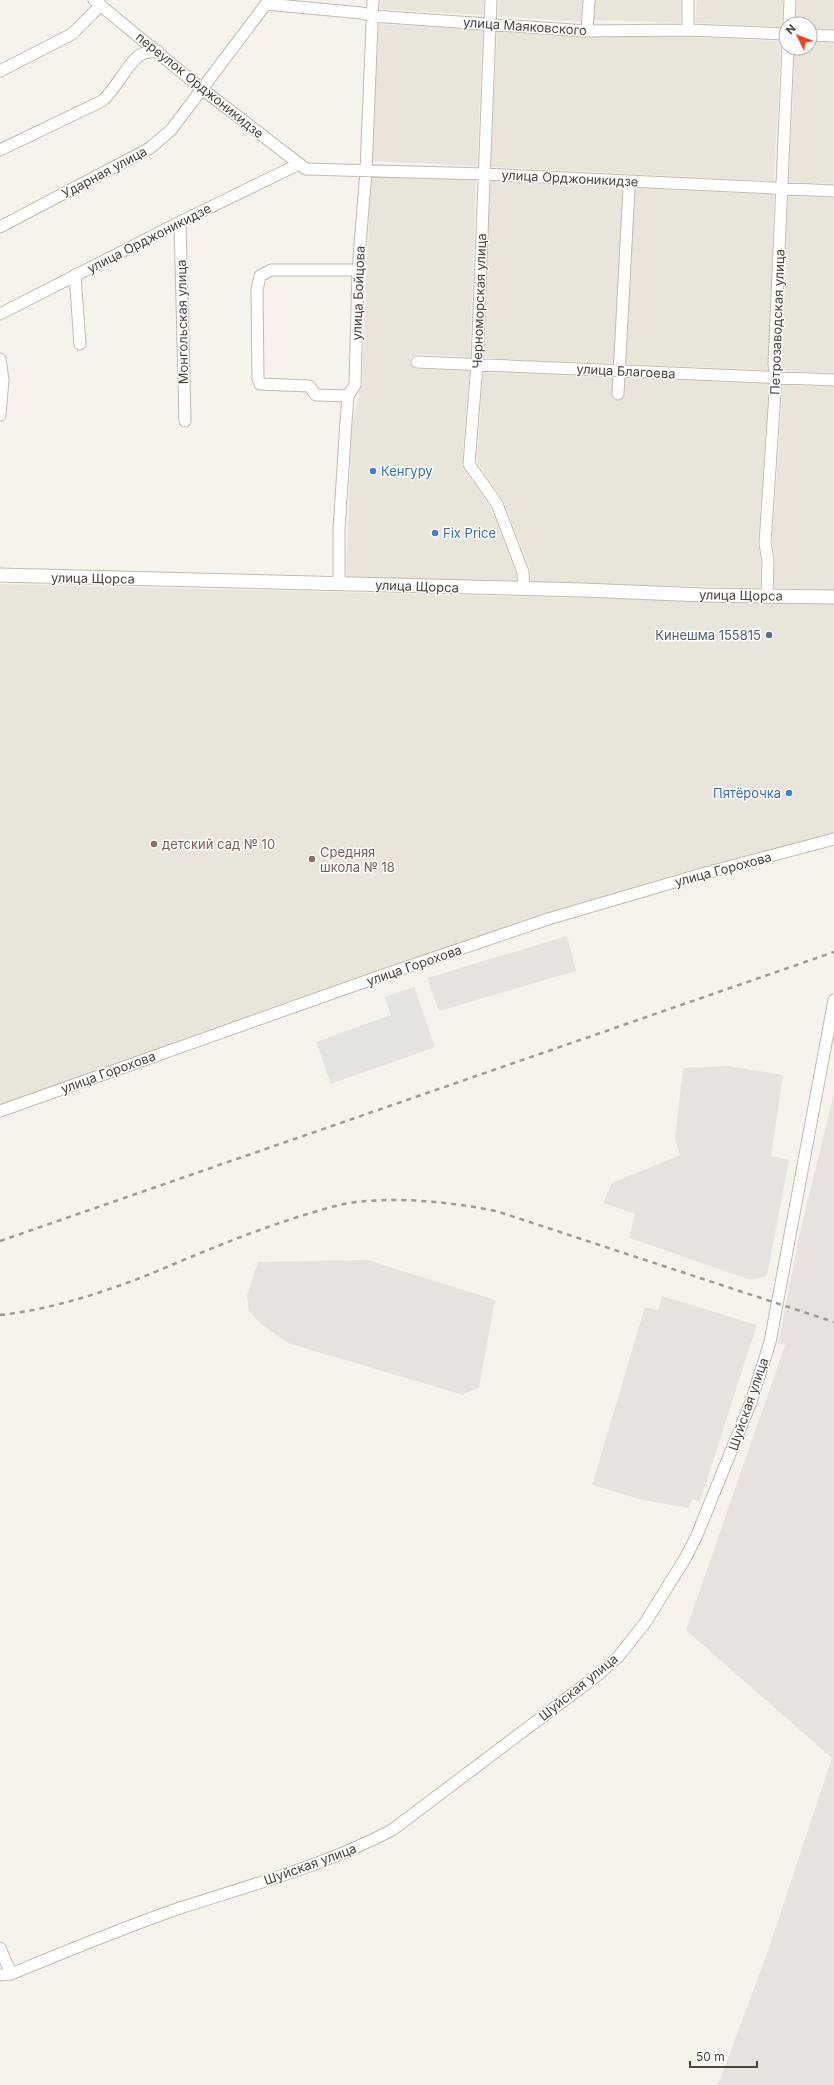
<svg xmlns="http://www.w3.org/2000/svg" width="834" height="2085" font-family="Inter,sans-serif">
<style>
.residential{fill:#eae5da}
.industrial{fill:#e6e2dd}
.parking{fill:#e5e3e0}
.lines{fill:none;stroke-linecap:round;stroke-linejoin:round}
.minor-casing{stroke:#c2bbae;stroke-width:13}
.tertiary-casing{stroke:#c2bbae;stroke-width:15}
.minor{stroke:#fff;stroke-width:11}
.tertiary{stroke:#fff;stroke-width:13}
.rail{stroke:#9a9a9a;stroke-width:2.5;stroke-dasharray:5 5;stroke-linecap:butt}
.shop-dot{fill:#3f7fe0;stroke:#fff;stroke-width:1.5}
.service-dot{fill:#5c6f8a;stroke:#fff;stroke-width:1.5}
.education-dot{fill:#8d6e63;stroke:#fff;stroke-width:1.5}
.labels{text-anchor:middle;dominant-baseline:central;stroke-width:3;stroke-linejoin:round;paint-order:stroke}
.street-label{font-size:13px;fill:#4b4439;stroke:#fff}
.shop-label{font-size:13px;fill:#366cbe;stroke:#fff;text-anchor:start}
.service-label{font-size:13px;fill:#4e5e75;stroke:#fff;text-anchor:end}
.education-label{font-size:13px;fill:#785e54;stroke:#fff;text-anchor:start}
</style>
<rect width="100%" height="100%" fill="#f6f3ec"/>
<path class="residential" d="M 381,0 L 484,0 L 483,15 L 380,9 Z
M 499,0 L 582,0 L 581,22 L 498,16 Z
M 593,0 L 682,0 L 681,23 L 592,20 Z
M 697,0 L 783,0 L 781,27 L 695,23 Z
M 797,0 L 834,0 L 834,29 L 810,28 L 810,24 L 796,24 Z
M 379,24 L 483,30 L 477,166 L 371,161 Z
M 497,30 L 595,37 L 688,37 L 781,41 L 774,181 L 491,167 Z
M 810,42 L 834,43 L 834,184 L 789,182 L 795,48 L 810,48 Z
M 371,175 L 476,180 L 470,357 L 418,354 L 411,357 L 410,363 L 413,367 L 417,369 L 469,371 L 462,466 L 490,507 L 516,573 L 517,581 L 346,577 L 352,423 L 362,383 Z
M 491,181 L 774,195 L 768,370 L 480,358 Z
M 788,196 L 834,198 L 834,373 L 782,371 Z
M 483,372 L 769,384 L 758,543 L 761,562 L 760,588 L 531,582 L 530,569 L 503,500 L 477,462 Z
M 783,385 L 834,387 L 834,590 L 774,588 L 775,560 L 772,543 Z
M 0,584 L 834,604 L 834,835 L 699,868 L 548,913 L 207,1031 L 0,1106 Z"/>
<path class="industrial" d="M 567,936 L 576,971 L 439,1011 L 427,978 Z
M 728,1066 L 783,1075 L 771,1156 L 789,1160 L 767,1276 L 751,1280 L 629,1238 L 635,1214 L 603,1203 L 612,1183 L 680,1155 L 675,1139 L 683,1068 Z
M 834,1093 L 834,2085 L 718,2085 L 767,1954 L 832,1758 L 686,1630 L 785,1345 L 778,1343 L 801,1228 Z
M 368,1260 L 495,1300 L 479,1387 L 463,1395 L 288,1343 L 261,1324 L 249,1311 L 247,1296 L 258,1262 Z
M 662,1296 L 757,1325 L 700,1501 L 692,1499 L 689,1508 L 643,1500 L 592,1485 L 645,1307 L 658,1310 Z"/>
<path class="parking" d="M 414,987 L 435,1047 L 331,1084 L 316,1042 L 391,1015 L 385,997 Z"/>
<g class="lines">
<defs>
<path id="minor" d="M 94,0 L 202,89 L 306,169 L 484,174 L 834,191
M 491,0 L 477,364 L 469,464 L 497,504 L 523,572 L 524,589
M 266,4 L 362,13 L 372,16 L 587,31 L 688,30 L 786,34
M 789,24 L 790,0
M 688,30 L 688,0
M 587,31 L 589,0
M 810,35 L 834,36
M 0,71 L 72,34 L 101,5
M 0,150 L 102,101 C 116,90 128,61 142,54 C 145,52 153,52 158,51
M 180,222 L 185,421
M 0,227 L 150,148 L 171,130 L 266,4
M 75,275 L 80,344
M 0,314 L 180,222 L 299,164
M 0,359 L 3,380 L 0,415
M 417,362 L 834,380
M 618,394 L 629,188
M 348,396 L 316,395 L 309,386 L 260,384 L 258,379 L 257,290 L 260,276 L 271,270 L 358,270
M 339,584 L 339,530 L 346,422 L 348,396 L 355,385 L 358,270 L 366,171 L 373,0
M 767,595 L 768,561 L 765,543 L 776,378 L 774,364 L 788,48
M 0,1111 L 375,978 L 548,919 L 702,874 L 834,839
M 0,1948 L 11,1974
M 0,1975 L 11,1974 C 67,1951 122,1928 180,1908 C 251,1885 326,1865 392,1830 L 599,1674 L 618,1657 L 645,1623 L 686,1557 L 697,1535 L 751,1402 L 770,1342 L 834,1000"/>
<path id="tertiary" d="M 0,575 L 583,590 L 703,595 L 834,597"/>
</defs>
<use href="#minor" class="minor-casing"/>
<use href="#tertiary" class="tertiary-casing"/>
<use href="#minor" class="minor"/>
<use href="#tertiary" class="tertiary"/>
<path class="rail" d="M 0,1241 L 834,952
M 0,1315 C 57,1309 121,1287 174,1264 C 217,1246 259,1229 304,1215 C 321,1210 339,1204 357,1202 C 403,1197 450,1202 496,1211 L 834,1322"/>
</g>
<g class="shop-dot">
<circle cx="373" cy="471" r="4"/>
<circle cx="435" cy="533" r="4"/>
<circle cx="789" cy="793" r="4"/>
</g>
<circle class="service-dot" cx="769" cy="635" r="4"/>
<g class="education-dot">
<circle cx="154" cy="844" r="4"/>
<circle cx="312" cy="859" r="4"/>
</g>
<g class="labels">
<g class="street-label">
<text transform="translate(525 26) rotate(4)">улица Маяковского</text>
<text transform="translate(200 85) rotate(39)">переулок Орджоникидзе</text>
<text transform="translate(104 172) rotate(-28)">Ударная улица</text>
<text transform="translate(570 178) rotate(3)">улица Орджоникидзе</text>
<text transform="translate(149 238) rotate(-27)">улица Орджоникидзе</text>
<text transform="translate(358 293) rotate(-88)">улица Бойцова</text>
<text transform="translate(479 301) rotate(-88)">Черноморская улица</text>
<text transform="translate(182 322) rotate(-91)">Монгольская улица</text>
<text transform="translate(777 322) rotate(-88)">Петрозаводская улица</text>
<text transform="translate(626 371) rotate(3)">улица Благоева</text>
<text transform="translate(93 578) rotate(1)">улица Щорса</text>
<text transform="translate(417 586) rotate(2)">улица Щорса</text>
<text transform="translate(741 595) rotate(1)">улица Щорса</text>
<text transform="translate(723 869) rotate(-15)">улица Горохова</text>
<text transform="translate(414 965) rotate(-19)">улица Горохова</text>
<text transform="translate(108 1072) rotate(-20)">улица Горохова</text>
<text transform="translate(748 1404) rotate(-71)">Шуйская улица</text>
<text transform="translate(578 1687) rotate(-39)">Шуйская улица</text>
<text transform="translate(310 1864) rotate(-20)">Шуйская улица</text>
</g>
<g class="shop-label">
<text x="381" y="471">Кенгуру</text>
<text x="443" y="533">Fix Price</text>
<text x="781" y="793" text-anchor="end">Пятёрочка</text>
</g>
<g class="service-label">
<text x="761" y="635">Кинешма 155815</text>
</g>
<g class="education-label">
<text x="162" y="844">детский сад № 10</text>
<text x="320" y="852">Средняя<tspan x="320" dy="15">школа № 18</tspan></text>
</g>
</g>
<g transform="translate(798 36) rotate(313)"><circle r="19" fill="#ffffff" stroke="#b7b4b0"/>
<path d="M0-3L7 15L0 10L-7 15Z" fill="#fc3f1d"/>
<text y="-6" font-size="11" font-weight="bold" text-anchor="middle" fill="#4b4439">N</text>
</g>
<path d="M690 2061v6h67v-6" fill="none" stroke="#4b4439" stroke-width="2"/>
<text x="696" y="2061" font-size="12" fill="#4b4439" stroke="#ffffff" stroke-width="3" paint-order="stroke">50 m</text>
</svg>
